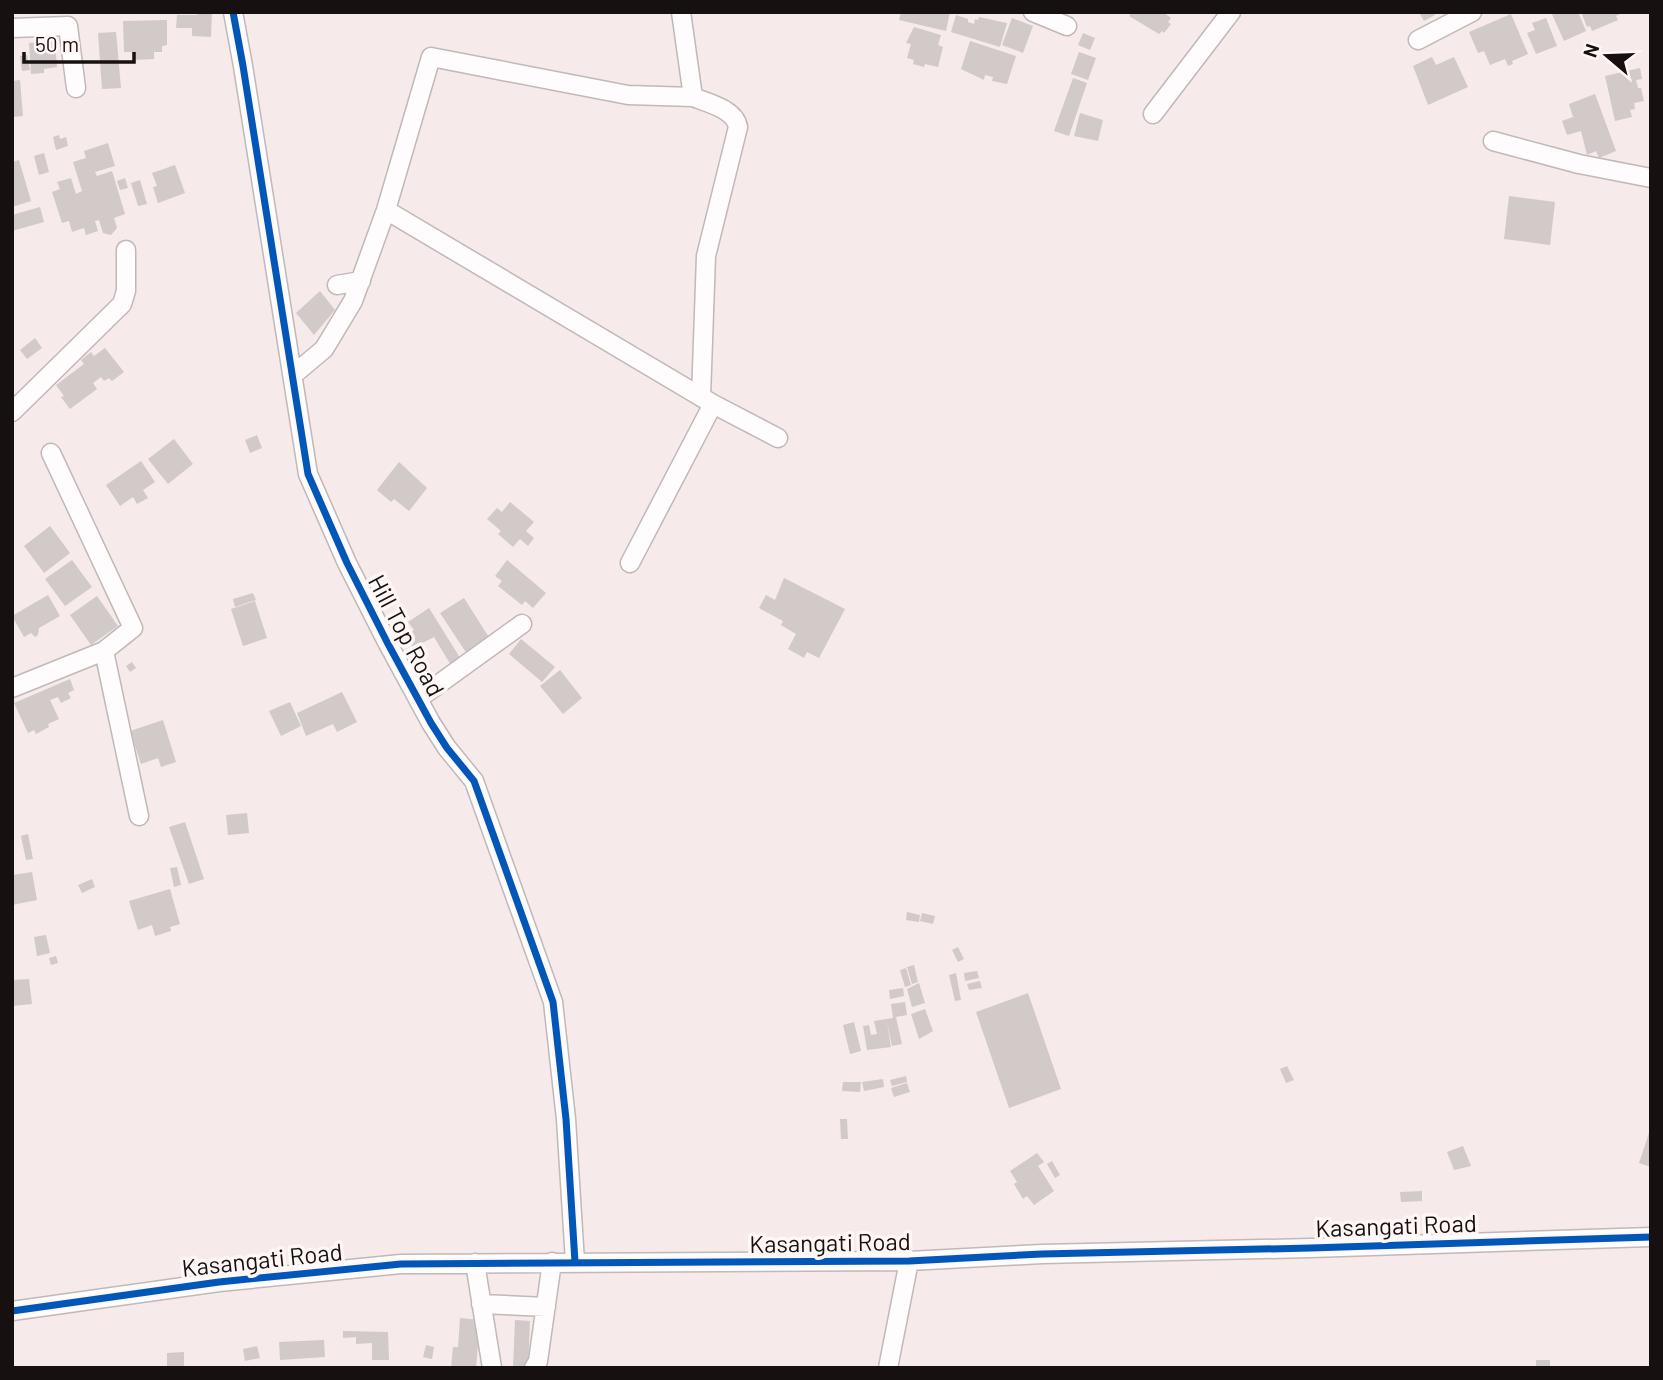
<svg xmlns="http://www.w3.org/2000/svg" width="1663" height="1380" font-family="Barlow,sans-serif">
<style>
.building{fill:#d2c9c9}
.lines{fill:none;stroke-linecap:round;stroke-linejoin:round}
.minor-casing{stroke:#c1b8b8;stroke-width:21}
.minor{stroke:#fefcfc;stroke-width:18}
.cycleway-casing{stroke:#fff6f6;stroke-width:11}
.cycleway{stroke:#0057b8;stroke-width:7}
.labels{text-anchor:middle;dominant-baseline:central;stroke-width:7;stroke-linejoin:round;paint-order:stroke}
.street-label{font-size:24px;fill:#171010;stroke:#fff6f6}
</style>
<rect width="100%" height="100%" fill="#f6eaea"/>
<path class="building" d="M 197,12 L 212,12 L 211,37 L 192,36 L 192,28 L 176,28 L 177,15 L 197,15 Z
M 901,12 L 950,12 L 946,31 L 899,20 Z
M 1132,12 L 1163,12 L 1171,18 L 1168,22 L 1171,24 L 1164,33 L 1162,31 L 1159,34 L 1129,16 Z
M 1419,12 L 1433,12 L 1435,15 L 1424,21 Z
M 1551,12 L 1578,12 L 1586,31 L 1564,41 Z
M 1581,12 L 1624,12 L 1616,16 L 1618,20 L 1592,31 L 1590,26 L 1587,27 Z
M 1511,14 L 1528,54 L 1512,61 L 1513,64 L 1508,66 L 1505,59 L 1490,65 L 1484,51 L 1478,53 L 1469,32 Z
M 956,15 L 968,19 L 968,22 L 974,24 L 975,19 L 978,20 L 979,17 L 1007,23 L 1000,47 L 951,32 Z
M 1012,18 L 1033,26 L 1023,53 L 1002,45 Z
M 1546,18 L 1557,46 L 1536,54 L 1527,33 L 1535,30 L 1532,23 Z
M 167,20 L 167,45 L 162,46 L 162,52 L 154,52 L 154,59 L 133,60 L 133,52 L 124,52 L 123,21 Z
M 914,27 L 941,35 L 938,45 L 943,47 L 938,67 L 925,64 L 924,67 L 913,64 L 914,60 L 907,58 L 911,44 L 906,43 Z
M 116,32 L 121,88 L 102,89 L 98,33 Z
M 1083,33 L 1095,38 L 1090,50 L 1078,45 Z
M 55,41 L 57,67 L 44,69 L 44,73 L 31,74 L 29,43 Z
M 970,41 L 1016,56 L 1007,84 L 992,81 L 993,77 L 985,75 L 984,80 L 961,69 Z
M 1079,52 L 1096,58 L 1088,80 L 1071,74 Z
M 27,55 L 30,70 L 22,71 L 20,56 Z
M 1432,57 L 1436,65 L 1454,57 L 1468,87 L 1428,105 L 1413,66 Z
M 1640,68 L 1642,79 L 1636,80 L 1638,88 L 1641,88 L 1644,101 L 1634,103 L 1635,109 L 1630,110 L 1632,117 L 1615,121 L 1605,76 Z
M 1073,78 L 1087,83 L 1069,136 L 1054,131 Z
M 20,80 L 23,116 L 12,117 L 12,81 Z
M 1595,94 L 1616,151 L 1599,158 L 1596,151 L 1587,155 L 1581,131 L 1567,135 L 1562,121 L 1573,117 L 1569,104 Z
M 1080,113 L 1103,120 L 1098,141 L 1074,136 Z
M 59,135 L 60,139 L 66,137 L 68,146 L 56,150 L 53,137 Z
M 108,143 L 115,166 L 95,172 L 97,176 L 112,171 L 125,214 L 114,218 L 117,228 L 111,235 L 103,233 L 99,220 L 95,221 L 98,231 L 86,235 L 84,228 L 72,232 L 69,221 L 62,223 L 52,192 L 60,189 L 57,182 L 71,178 L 76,194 L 82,191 L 73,162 L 86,158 L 84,151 Z
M 44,153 L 49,172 L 39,175 L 34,156 Z
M 19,160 L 31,201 L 12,207 L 12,162 Z
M 175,165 L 185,193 L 158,203 L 153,187 L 157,186 L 152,173 Z
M 125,178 L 128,188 L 120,190 L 117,181 Z
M 140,180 L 147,204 L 138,206 L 131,183 Z
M 1509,196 L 1555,202 L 1550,245 L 1504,239 Z
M 40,207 L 44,222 L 12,231 L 12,215 Z
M 320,291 L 335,310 L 314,335 L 296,313 Z
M 35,338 L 42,348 L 27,359 L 20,350 Z
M 105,348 L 124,372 L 112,381 L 109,378 L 104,381 L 101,377 L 93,383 L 97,389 L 70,409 L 61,397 L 64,396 L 56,385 L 84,364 L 81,360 L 91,352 L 94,356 Z
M 257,435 L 262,448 L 250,453 L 245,440 Z
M 174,439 L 193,464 L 168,484 L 148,459 Z
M 141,461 L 155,482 L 143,490 L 148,498 L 137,504 L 133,497 L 120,506 L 106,485 Z
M 399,462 L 427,488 L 409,511 L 394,499 L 391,502 L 377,490 Z
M 510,502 L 534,522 L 526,531 L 534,538 L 528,546 L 520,539 L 513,547 L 498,534 L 501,531 L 487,519 L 497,508 L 502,512 Z
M 50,526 L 70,553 L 44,573 L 24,546 Z
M 72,560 L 92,587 L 65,606 L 45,579 Z
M 507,560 L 546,593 L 533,608 L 525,601 L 522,605 L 498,586 L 502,581 L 495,576 Z
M 784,578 L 845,609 L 819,658 L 807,652 L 804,658 L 788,649 L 796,634 L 781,625 L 783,621 L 759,608 L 766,595 L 775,600 Z
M 253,593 L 256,600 L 235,607 L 233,599 Z
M 48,595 L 60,616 L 39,628 L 38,635 L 35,637 L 31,633 L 24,637 L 12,616 Z
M 97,596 L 118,626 L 91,645 L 70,615 Z
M 464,598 L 492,642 L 469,657 L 440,613 Z
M 255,601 L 267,638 L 243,646 L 231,609 Z
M 429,608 L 462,661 L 452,667 L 434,637 L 413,648 L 406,636 L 414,630 L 408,622 Z
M 521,639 L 555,667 L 542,682 L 509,654 Z
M 132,662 L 136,668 L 130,672 L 126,666 Z
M 560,670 L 582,698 L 563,714 L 540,686 Z
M 70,679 L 74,690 L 68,693 L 71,698 L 61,703 L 58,697 L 50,700 L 59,719 L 48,724 L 49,727 L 36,734 L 34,730 L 28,733 L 14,703 Z
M 342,692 L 357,722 L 337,732 L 333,724 L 306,736 L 297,713 Z
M 290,702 L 301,726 L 281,736 L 269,711 Z
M 163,720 L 176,762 L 161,767 L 158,758 L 141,764 L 130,731 Z
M 247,813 L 249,833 L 228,835 L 226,815 Z
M 185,822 L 204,879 L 189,884 L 169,827 Z
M 28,834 L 33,859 L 26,860 L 21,836 Z
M 177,867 L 181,885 L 174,887 L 170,868 Z
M 32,872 L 37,900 L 12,905 L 12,875 Z
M 92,879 L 95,887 L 82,893 L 78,885 Z
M 170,889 L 180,924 L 170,927 L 171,931 L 155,936 L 152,925 L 138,930 L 129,901 Z
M 907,912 L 920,915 L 919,922 L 906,920 Z
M 922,913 L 935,916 L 933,924 L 920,921 Z
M 46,935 L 50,953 L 37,956 L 34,937 Z
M 958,947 L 964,959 L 958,962 L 952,950 Z
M 56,956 L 58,963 L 51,965 L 49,958 Z
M 914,965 L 918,982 L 912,984 L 907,967 Z
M 906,968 L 911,985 L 905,987 L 900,970 Z
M 977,971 L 979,978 L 965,981 L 964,973 Z
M 956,973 L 961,1000 L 955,1001 L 949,975 Z
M 29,979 L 32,1004 L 12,1006 L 12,980 Z
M 980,981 L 982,988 L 969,990 L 967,984 Z
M 919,983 L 925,1003 L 912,1007 L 907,989 Z
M 903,988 L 904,996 L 890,999 L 889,990 Z
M 1028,993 L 1061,1089 L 1009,1108 L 976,1012 Z
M 905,1002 L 907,1015 L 896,1017 L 902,1044 L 892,1046 L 887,1022 L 891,1047 L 867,1050 L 863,1026 L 869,1025 L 871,1035 L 877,1034 L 874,1021 L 893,1018 L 891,1004 Z
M 925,1009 L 933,1031 L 919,1039 L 911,1014 Z
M 854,1022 L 861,1051 L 850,1054 L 843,1025 Z
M 1287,1066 L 1294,1080 L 1286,1083 L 1280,1069 Z
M 906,1076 L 907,1082 L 892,1086 L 890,1080 Z
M 883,1079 L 884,1087 L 864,1091 L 862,1082 Z
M 843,1082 L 861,1082 L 860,1092 L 842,1091 Z
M 907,1083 L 910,1092 L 894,1097 L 891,1088 Z
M 840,1119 L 847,1119 L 848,1139 L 841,1139 Z
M 1650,1130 L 1651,1130 L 1651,1167 L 1639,1163 Z
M 1463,1146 L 1471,1166 L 1454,1170 L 1447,1152 Z
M 1037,1153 L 1044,1162 L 1038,1166 L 1054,1191 L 1034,1205 L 1027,1196 L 1023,1199 L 1014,1184 L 1017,1182 L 1010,1171 Z
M 1052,1161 L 1060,1175 L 1055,1178 L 1047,1164 Z
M 1422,1191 L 1422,1201 L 1401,1202 L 1400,1192 Z
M 460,1318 L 480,1320 L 476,1368 L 451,1368 L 453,1347 L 458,1347 Z
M 515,1320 L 530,1321 L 528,1368 L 513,1368 Z
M 343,1331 L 388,1332 L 389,1360 L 372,1360 L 372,1343 L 356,1344 L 356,1337 L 343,1338 Z
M 324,1340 L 325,1357 L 280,1360 L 279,1342 Z
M 426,1345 L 434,1347 L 432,1359 L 423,1357 Z
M 257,1346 L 260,1358 L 245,1361 L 243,1349 Z
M 184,1352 L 184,1368 L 167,1368 L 167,1353 Z
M 1536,1360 L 1550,1360 L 1550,1368 L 1536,1368 Z"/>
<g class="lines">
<defs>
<path id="minor" d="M 233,12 L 243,66 L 308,474 L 347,563 L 387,642 L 431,723 L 447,748 L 474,781 L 553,1002 L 566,1119 L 575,1262
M 681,12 L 693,97 C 708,103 735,109 738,127 L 706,256 L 701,397
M 1033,12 L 1067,26
M 12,28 L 68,26 L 76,88
M 1418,40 L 1472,12
M 1153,114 L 1231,12
M 1493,141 L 1579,164 L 1651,178
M 386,210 L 713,404 L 778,438
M 337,285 L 361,281
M 293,375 L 324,349 L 353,301 L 386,210 L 431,57 L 628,95 L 693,97
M 12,412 L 122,304 L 126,291 L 126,250
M 630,563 L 713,404
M 104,651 L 139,816
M 12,688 L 104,651 L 133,628 L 51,453
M 418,699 L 522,624
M 475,1263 L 492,1368
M 481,1304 L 546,1307
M 12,1311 L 219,1282 L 401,1264 L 909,1261 L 1042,1254 L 1311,1248 L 1651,1237
M 534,1368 L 538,1361 L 552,1262
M 888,1368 L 909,1261"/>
</defs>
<use href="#minor" class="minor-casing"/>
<use href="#minor" class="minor"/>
<defs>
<path id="cycleway" d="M 233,12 L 243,66 L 308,474 L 347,563 L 387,642 L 431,723 L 447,748 L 474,781 L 553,1002 L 566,1119 L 575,1262
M 12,1311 L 219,1282 L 401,1264 L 909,1261 L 1042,1254 L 1311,1248 L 1651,1237"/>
</defs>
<use href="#cycleway" class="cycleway-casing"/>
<use href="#cycleway" class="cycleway"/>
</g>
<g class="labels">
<g class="street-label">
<text transform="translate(407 635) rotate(62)">Hill Top Road</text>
<text transform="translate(1396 1225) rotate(-2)">Kasangati Road</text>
<text transform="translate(830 1242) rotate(-1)">Kasangati Road</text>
<text transform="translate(262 1259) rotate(-6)">Kasangati Road</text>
</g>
</g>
<rect width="1663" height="1380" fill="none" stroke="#171010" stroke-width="28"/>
<g transform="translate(1607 56) rotate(289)" stroke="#fff6f6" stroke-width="5" paint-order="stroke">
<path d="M0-5L12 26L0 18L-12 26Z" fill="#171010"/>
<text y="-10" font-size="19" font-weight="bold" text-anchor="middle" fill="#171010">N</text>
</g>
<path d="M24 52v10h110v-10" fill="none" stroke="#171010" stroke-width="3.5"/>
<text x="35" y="52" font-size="21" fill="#171010" stroke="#fff6f6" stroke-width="5" paint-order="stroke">50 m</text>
</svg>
